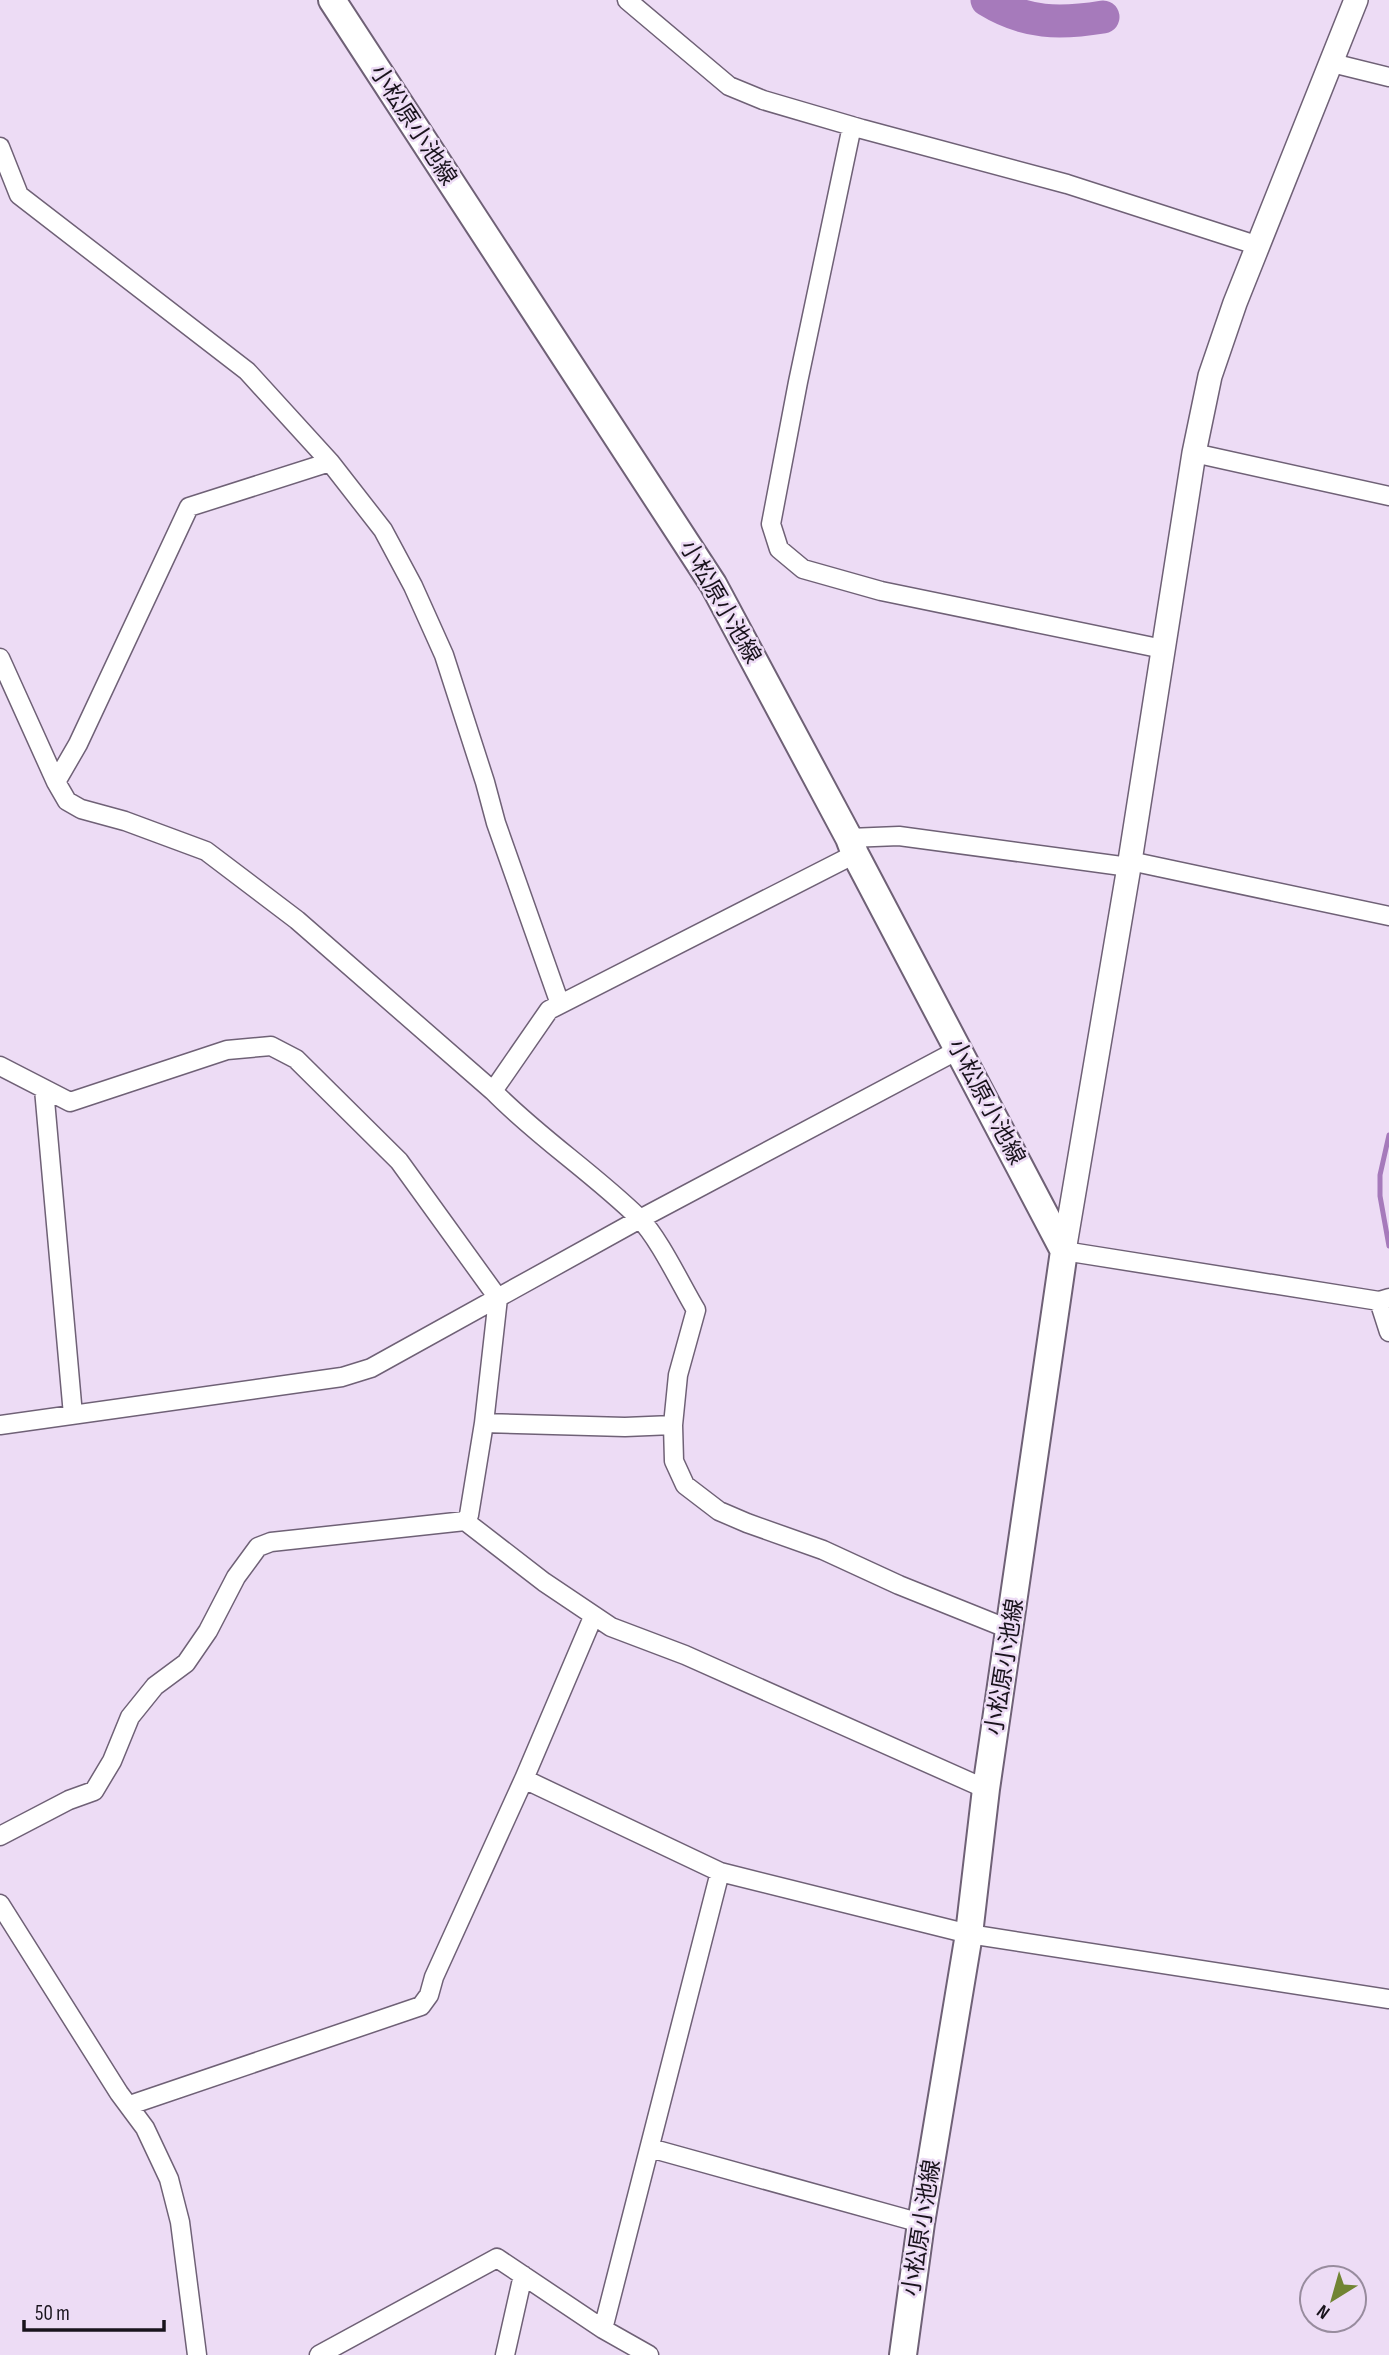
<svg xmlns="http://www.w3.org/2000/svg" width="1389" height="2355" font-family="'Sofia Sans Condensed','Noto Sans JP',sans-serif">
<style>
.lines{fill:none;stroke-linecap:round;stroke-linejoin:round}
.stream{stroke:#a67abb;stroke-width:5}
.river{stroke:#a67abb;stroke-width:33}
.minor-casing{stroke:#6f6176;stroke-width:21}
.tertiary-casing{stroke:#6f6176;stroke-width:26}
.secondary-casing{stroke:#6f6176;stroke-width:30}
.minor{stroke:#fff;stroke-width:18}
.tertiary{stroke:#fff;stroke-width:23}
.secondary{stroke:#fff;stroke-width:26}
.labels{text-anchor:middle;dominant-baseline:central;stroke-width:5;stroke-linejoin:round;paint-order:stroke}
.street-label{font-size:23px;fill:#19131c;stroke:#eddcf5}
</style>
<rect width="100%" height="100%" fill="#eddcf5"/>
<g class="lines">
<path class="stream" d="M 1389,1135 L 1380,1175 L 1380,1196 L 1389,1246"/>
<path class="river" d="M 987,0 C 1026,24 1060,24 1103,17"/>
<defs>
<path id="minor" d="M 627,0 L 729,86 L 763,100 L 862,129 L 1067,184 L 1259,246
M 1332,63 L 1389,77
M 852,126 L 798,382 L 771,524 L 779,549 L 803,569 L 881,591 L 1163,649
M 0,147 L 19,195 L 247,371 L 330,462 L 383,530 L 413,586 L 444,655 L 485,782 L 496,823 L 560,1004
M 1194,453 L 1389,496
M 0,658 L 56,782 L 67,801 L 81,809 L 125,821 L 206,851 L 297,920 L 493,1091 C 538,1137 593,1173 639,1218 C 659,1238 681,1285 696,1310 L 678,1375 L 673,1425 L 674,1461 L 685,1485 L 719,1511 L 747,1523 L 823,1550 L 899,1585 L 1011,1630
M 56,782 L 78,744 L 189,507 L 330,462
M 849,838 L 899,836 L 1129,867
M 1130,861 L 1389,916
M 0,1066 L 70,1102 L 227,1050 L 271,1046 L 296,1059 L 399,1161 L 498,1298 L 484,1423 L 469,1515 L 465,1521
M 44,1089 L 73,1415
M 493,1091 L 549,1010 L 855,854
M 1064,1251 L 1379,1301 L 1389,1298
M 1379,1301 L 1389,1332
M 484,1423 L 625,1427 L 673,1425
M 0,1425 L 342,1377 L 371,1368 L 640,1219 L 958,1050
M 524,1779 L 720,1872 L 969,1934 L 1389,1999
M 0,1836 L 69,1800 L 94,1791 L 112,1761 L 130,1717 L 155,1686 L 186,1663 L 208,1631 L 236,1577 L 258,1547 L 271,1542 L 465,1521 L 544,1582 L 611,1627 L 685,1655 L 986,1789
M 0,1904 L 119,2093 L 145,2128 L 169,2179 L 180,2222 L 197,2355
M 130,2105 L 421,2006 L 429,1995 L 434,1977 L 524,1779 L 593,1617
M 650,2148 L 921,2223
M 603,2329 L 720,1872
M 319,2355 L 497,2258 L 603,2329 L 649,2355
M 505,2355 L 523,2275"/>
<path id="tertiary" d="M 1064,1251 L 1130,861 L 1194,453 L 1210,376 L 1235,303 L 1356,0"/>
<path id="secondary" d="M 332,0 L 713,584 L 849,838 L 855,854 L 1064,1251 L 986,1789 L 969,1934 L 921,2223 L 903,2355"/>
</defs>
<use href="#minor" class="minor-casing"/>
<use href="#tertiary" class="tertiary-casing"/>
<use href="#secondary" class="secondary-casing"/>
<use href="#minor" class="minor"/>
<use href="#tertiary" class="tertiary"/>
<use href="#secondary" class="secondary"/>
</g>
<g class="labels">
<g class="street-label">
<text transform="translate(413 125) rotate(57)">小松原小池線</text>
<text transform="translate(720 602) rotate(60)">小松原小池線</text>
<text transform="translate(986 1102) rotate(62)">小松原小池線</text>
<text transform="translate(1005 1667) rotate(-81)">小松原小池線</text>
<text transform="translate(922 2228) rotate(-81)">小松原小池線</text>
</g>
</g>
<g transform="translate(1333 2299) rotate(217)"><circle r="33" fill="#eddcf5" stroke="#988c9e" stroke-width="2"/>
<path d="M0-5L12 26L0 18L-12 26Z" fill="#718433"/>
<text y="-10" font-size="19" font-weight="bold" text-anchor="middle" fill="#19131c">N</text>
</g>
<path d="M24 2320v10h140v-10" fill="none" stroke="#19131c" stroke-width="3.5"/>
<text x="35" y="2320" font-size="21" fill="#19131c" stroke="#eddcf5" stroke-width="5" paint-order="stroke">50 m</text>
</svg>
